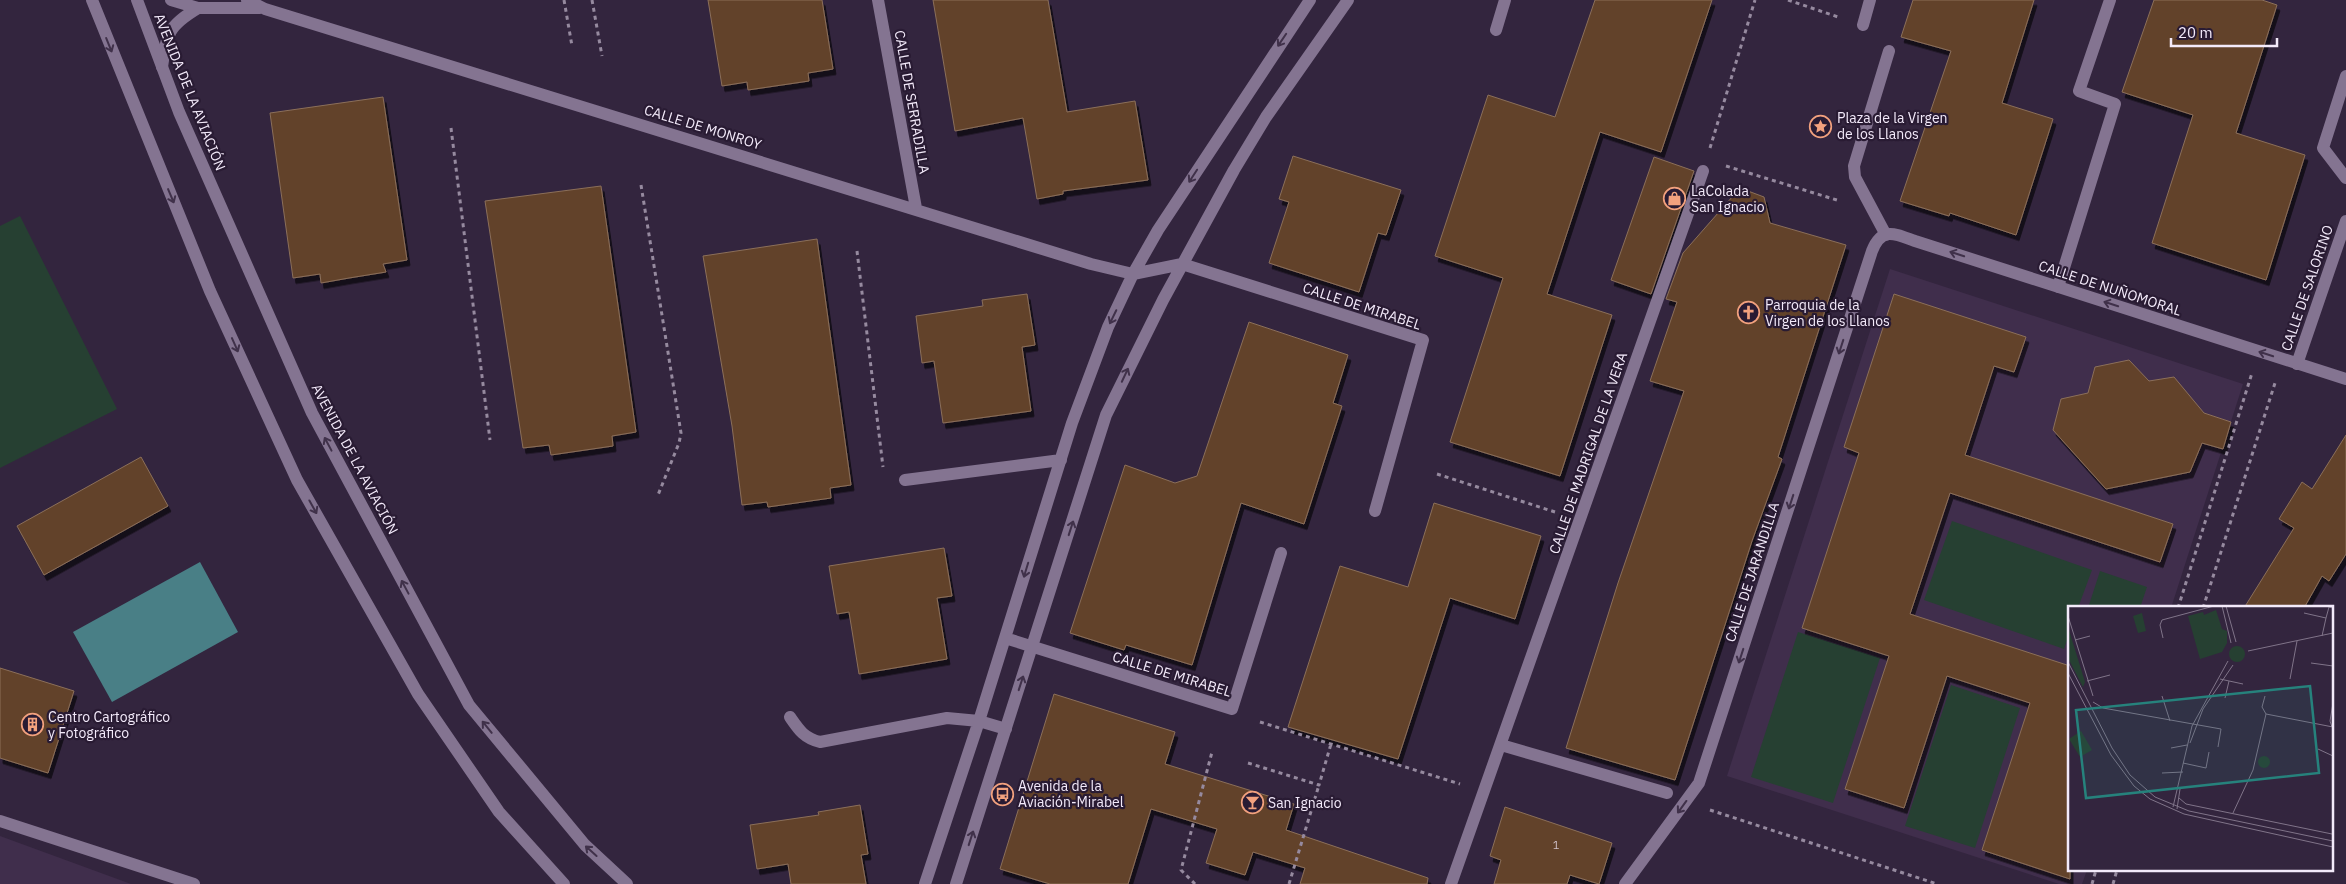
<svg xmlns="http://www.w3.org/2000/svg" width="2346" height="884" font-family="'IBM Plex Sans',sans-serif">
<style>
.built{fill:#402e4c}
.green{fill:#264032}
.water{fill:#497f86}
.building{fill:#624229;stroke:#8b6f5a;filter:url(#shadow)}
.lines{fill:none;stroke-linecap:round;stroke-linejoin:round}
.path{stroke:#968a9f;stroke-width:3;stroke-dasharray:4 4;stroke-linecap:butt}
.lane{stroke:#847491;stroke-width:12}
.street{stroke:#847491;stroke-width:12}
.secondary{stroke:#847491;stroke-width:12}
.oneway{stroke:#40314a}
.labels{text-anchor:middle;dominant-baseline:central;stroke-width:4.5;stroke-linejoin:round;paint-order:stroke}
.number-label{font-size:11px;fill:#cfc0c6}
.street-label{font-size:14px;fill:#f3eafa;stroke:#291b33}
.poi-label{font-size:14px;fill:#f3eafa;stroke:#291b33;text-anchor:start}
.inset-road{fill:none;stroke:#807489;stroke-width:1}
.view{fill:#26827c;fill-opacity:0.15;stroke:#26827c;stroke-width:2.5}
.inset-edge{fill:none;stroke:#f3eafa;stroke-width:2.5}
</style>
<defs>
<filter id="shadow"><feDropShadow dx="3" dy="5.5" stdDeviation="0" flood-color="#0009"/></filter>
</defs>
<rect width="100%" height="100%" fill="#33253e"/>
<path class="built" d="M 1890,269 L 2243,384 L 2171,608 L 2070,608 L 2070,870 L 2087,870 L 2082,884 L 2059,884 L 1727,776 Z
M 0,836 L 131,884 L 0,884 Z"/>
<path class="green" d="M 20,216 L 117,409 L 0,468 L 0,226 Z
M 1952,521 L 2092,570 L 2078,608 L 2070,608 L 2070,632 L 2064,649 L 1924,600 Z
M 2100,571 L 2147,587 L 2140,608 L 2088,608 Z
M 1798,632 L 1880,658 L 1833,803 L 1751,777 Z
M 1951,685 L 2020,708 L 1975,848 L 1905,826 Z"/>
<path class="water" d="M 200,562 L 238,632 L 112,702 L 73,632 Z"/>
<path class="building" d="M 708,0 L 822,0 L 833,69 L 808,73 L 809,81 L 748,90 L 747,82 L 722,86 Z
M 933,0 L 1048,0 L 1067,112 L 1135,101 L 1148,180 L 1063,191 L 1063,194 L 1037,199 L 1023,118 L 955,131 Z
M 1595,0 L 1712,0 L 1661,152 L 1600,132 L 1547,294 L 1612,315 L 1560,476 L 1450,442 L 1503,278 L 1435,256 L 1488,95 L 1555,117 Z
M 1913,0 L 2034,0 L 2002,103 L 2053,119 L 2016,235 L 1950,213 L 1949,216 L 1900,201 L 1951,51 L 1901,37 Z
M 2154,0 L 2262,0 L 2277,5 L 2236,133 L 2305,155 L 2266,280 L 2152,243 L 2193,115 L 2122,92 Z
M 383,97 L 407,260 L 383,264 L 386,272 L 349,278 L 321,283 L 320,274 L 293,278 L 270,113 Z
M 1293,156 L 1401,190 L 1386,235 L 1378,233 L 1359,292 L 1269,263 L 1289,202 L 1279,199 Z
M 1654,157 L 1694,171 L 1651,294 L 1611,280 Z
M 601,186 L 636,432 L 612,436 L 613,446 L 551,455 L 549,445 L 523,448 L 485,201 Z
M 1740,188 L 1764,197 L 1770,223 L 1846,245 L 1778,457 L 1782,459 L 1752,541 L 1675,780 L 1566,748 L 1618,583 L 1684,391 L 1650,381 L 1677,302 L 1666,299 L 1683,253 Z
M 817,239 L 851,485 L 830,488 L 831,498 L 768,507 L 767,502 L 742,505 L 732,426 L 703,256 Z
M 1027,294 L 1035,345 L 1022,347 L 1031,411 L 943,423 L 934,361 L 922,363 L 916,316 L 983,306 L 982,300 Z
M 1894,294 L 2026,337 L 2014,372 L 1994,366 L 1965,455 L 2173,524 L 2160,562 L 1950,493 L 1910,614 L 2070,666 L 2070,879 L 1982,850 L 2030,703 L 1947,676 L 1904,808 L 1845,789 L 1889,656 L 1802,628 L 1859,453 L 1844,447 Z
M 1249,322 L 1348,355 L 1333,403 L 1342,406 L 1304,524 L 1241,503 L 1192,665 L 1126,645 L 1124,650 L 1070,633 L 1125,465 L 1175,483 L 1197,476 Z
M 2129,360 L 2149,381 L 2174,377 L 2204,413 L 2231,422 L 2223,449 L 2202,443 L 2190,472 L 2106,489 L 2053,430 L 2061,399 L 2088,393 L 2095,367 Z
M 2346,435 L 2346,554 L 2329,581 L 2322,576 L 2304,608 L 2244,608 L 2294,528 L 2279,519 L 2302,482 L 2312,489 Z
M 141,457 L 168,506 L 44,575 L 17,526 Z
M 1434,503 L 1541,536 L 1515,619 L 1450,598 L 1398,759 L 1288,727 L 1340,566 L 1408,587 Z
M 944,548 L 952,596 L 937,598 L 947,659 L 859,674 L 849,612 L 837,614 L 829,566 Z
M 0,668 L 74,691 L 48,773 L 0,758 Z
M 1054,694 L 1175,732 L 1165,764 L 1294,804 L 1286,830 L 1428,878 L 1427,884 L 1300,884 L 1305,868 L 1253,852 L 1245,875 L 1206,863 L 1217,829 L 1151,809 L 1128,884 L 1050,884 L 1000,869 Z
M 860,805 L 868,854 L 861,855 L 866,884 L 791,884 L 788,864 L 757,869 L 750,825 L 819,815 L 818,812 Z
M 1505,807 L 1612,843 L 1599,884 L 1570,875 L 1567,884 L 1494,884 L 1501,860 L 1490,856 Z"/>
<g class="lines">
<path class="path" d="M 564,0 L 572,46
M 592,0 L 602,56
M 1788,0 L 1841,18
M 451,128 L 490,440
M 1710,148 L 1755,0
M 1726,166 L 1840,201
M 641,185 L 681,433 L 679,443 L 658,495
M 857,251 L 883,467
M 1437,474 L 1555,512
M 2178,608 L 2252,373
M 2203,608 L 2275,383
M 1260,722 L 1460,784
M 1248,763 L 1319,785 L 1331,744
M 1710,810 L 1937,884
M 1195,884 L 1181,870 L 1212,752
M 1289,884 L 1319,785
M 2092,884 L 2096,870
M 2113,884 L 2117,870"/>
<path class="lane" d="M 0,821 L 194,884"/>
<path class="street" d="M 171,0 L 198,8 L 260,8
M 247,0 L 265,9 L 1091,264 L 1133,274 L 1182,264 L 1423,340 L 1375,511
M 878,0 L 916,208
M 1863,25 L 1870,0
M 1496,30 L 1505,0
M 162,67 C 167,33 168,26 198,8
M 2346,76 L 2323,148 L 2346,178
M 1886,235 L 1855,177 L 1854,166 L 1889,51
M 2058,287 L 2115,104 L 2079,91 L 2110,0
M 2297,364 L 2346,221
M 905,480 L 1061,460
M 1005,638 L 1232,709 L 1281,553
M 790,717 C 799,730 804,738 820,742 L 947,718 L 979,721 L 1006,729
M 1501,745 L 1667,793
M 925,884 L 979,721 L 1072,423 L 1108,327 L 1133,274 L 1158,230 L 1310,0
M 956,884 L 1106,415 L 1163,300 L 1234,170 L 1266,117 L 1348,0
M 1451,884 L 1703,171
M 1625,884 L 1699,783 L 1872,251 C 1882,226 1895,234 1915,241 L 2346,379"/>
<path class="secondary" d="M 92,0 L 210,291 L 297,480 L 418,694 L 499,812 L 564,884
M 137,0 L 179,112 L 312,413 L 469,705 L 585,845 L 627,884"/>
</g>
<defs><path id="oneway-shaft" d="M-6 0H5M1.5-3L5.5 0L1.5 3" fill="none" stroke-width="1.6" stroke-linecap="round" stroke-linejoin="round" transform="scale(1.25)"/></defs>
<g class="oneway">
<use href="#oneway-shaft" transform="translate(1282 40) rotate(124)"/>
<use href="#oneway-shaft" transform="translate(109 45) rotate(68)"/>
<use href="#oneway-shaft" transform="translate(1193 176) rotate(123)"/>
<use href="#oneway-shaft" transform="translate(171 196) rotate(67)"/>
<use href="#oneway-shaft" transform="translate(1957 254) rotate(-162)"/>
<use href="#oneway-shaft" transform="translate(2111 304) rotate(-162)"/>
<use href="#oneway-shaft" transform="translate(1113 317) rotate(116)"/>
<use href="#oneway-shaft" transform="translate(235 345) rotate(66)"/>
<use href="#oneway-shaft" transform="translate(1841 347) rotate(108)"/>
<use href="#oneway-shaft" transform="translate(2266 354) rotate(-162)"/>
<use href="#oneway-shaft" transform="translate(1125 375) rotate(-65)"/>
<use href="#oneway-shaft" transform="translate(328 444) rotate(-118)"/>
<use href="#oneway-shaft" transform="translate(1791 502) rotate(108)"/>
<use href="#oneway-shaft" transform="translate(313 507) rotate(61)"/>
<use href="#oneway-shaft" transform="translate(1071 528) rotate(-72)"/>
<use href="#oneway-shaft" transform="translate(1026 570) rotate(107)"/>
<use href="#oneway-shaft" transform="translate(405 587) rotate(-118)"/>
<use href="#oneway-shaft" transform="translate(1741 656) rotate(108)"/>
<use href="#oneway-shaft" transform="translate(1021 683) rotate(-72)"/>
<use href="#oneway-shaft" transform="translate(487 727) rotate(-129)"/>
<use href="#oneway-shaft" transform="translate(1682 807) rotate(126)"/>
<use href="#oneway-shaft" transform="translate(971 838) rotate(-72)"/>
<use href="#oneway-shaft" transform="translate(591 851) rotate(-138)"/>
</g>
<defs>
<symbol id="sight-ring" viewBox="-11 -11 22 22"><circle r="9.5" fill="#291b33" stroke="#f2a17e" stroke-width="1.5"/><path d="M0-6L1.8-2.2L6-1.7L2.9 1.2L3.7 5.4L0 3.3L-3.7 5.4L-2.9 1.2L-6-1.7L-1.8-2.2Z" fill="#f2a17e"/></symbol>
<symbol id="shop-ring" viewBox="-11 -11 22 22"><circle r="9.5" fill="#291b33" stroke="#f2a17e" stroke-width="1.5"/><path d="M-5-2.5h2.3a2.7 3.5 0 0 1 5.4 0H5L5.5 6h-11ZM-1.5-2.5h3a1.5 2.3 0 0 0-3 0Z" fill="#f2a17e"/></symbol>
<symbol id="church-ring" viewBox="-11 -11 22 22"><circle r="9.5" fill="#291b33" stroke="#f2a17e" stroke-width="1.5"/><path d="M-1.2-6h2.4v3.5h3.3v2.4h-3.3V6h-2.4V-.1h-3.3v-2.4h3.3Z" fill="#f2a17e"/></symbol>
<symbol id="building-ring" viewBox="-11 -11 22 22"><circle r="9.5" fill="#291b33" stroke="#f2a17e" stroke-width="1.5"/><path d="M-4-6H4V6H1V3H-1V6H-4ZM-2.5-4.3h1.7v1.8h-1.7ZM.8-4.3h1.7v1.8H.8ZM-2.5-1h1.7V.8h-1.7ZM.8-1h1.7V.8H.8Z" fill="#f2a17e"/></symbol>
<symbol id="bus-ring" viewBox="-11 -11 22 22"><circle r="9.5" fill="#291b33" stroke="#f2a17e" stroke-width="1.5"/><path d="M-5-6H5V4H4V6H2V4H-2V6H-4V4H-5ZM-3.5-4V0h7V-4ZM-3.5 1.2v1.5H-2V1.2ZM2 1.2v1.5H3.5V1.2Z" fill="#f2a17e"/></symbol>
<symbol id="bar-ring" viewBox="-11 -11 22 22"><circle r="9.5" fill="#291b33" stroke="#f2a17e" stroke-width="1.5"/><path d="M-6-5H6L.8 .8V4.5H3.5V6h-7V4.5H-.8V.8Z" fill="#f2a17e"/></symbol>
</defs>
<g fill-rule="evenodd">
<use href="#sight-ring" x="1808" y="114" width="25" height="25"/>
<use href="#shop-ring" x="1662" y="186" width="25" height="25"/>
<use href="#church-ring" x="1736" y="300" width="25" height="25"/>
<use href="#building-ring" x="20" y="712" width="25" height="25"/>
<use href="#bus-ring" x="990" y="782" width="25" height="25"/>
<use href="#bar-ring" x="1240" y="790" width="25" height="25"/>
</g>
<g class="labels">
<g class="number-label">
<text x="1556" y="845">1</text>
</g>
<g class="street-label">
<text transform="translate(190 92) rotate(68)">AVENIDA DE LA AVIACIÓN</text>
<text transform="translate(912 102) rotate(80)">CALLE DE SERRADILLA</text>
<text transform="translate(703 127) rotate(17)">CALLE DE MONROY</text>
<text transform="translate(2110 288) rotate(18)">CALLE DE NUÑOMORAL</text>
<text transform="translate(2307 288) rotate(-71)">CALLE DE SALORINO</text>
<text transform="translate(1362 306) rotate(18)">CALLE DE MIRABEL</text>
<text transform="translate(1588 453) rotate(-71)">CALLE DE MADRIGAL DE LA VERA</text>
<text transform="translate(355 459) rotate(62)">AVENIDA DE LA AVIACIÓN</text>
<text transform="translate(1752 572) rotate(-72)">CALLE DE JARANDILLA</text>
<text transform="translate(1172 674) rotate(17)">CALLE DE MIRABEL</text>
</g>
<g class="poi-label">
<text x="1837" y="118">Plaza de la Virgen<tspan x="1837" dy="16">de los Llanos</tspan></text>
<text x="1691" y="191">LaColada<tspan x="1691" dy="16">San Ignacio</tspan></text>
<text x="1765" y="305">Parroquia de la<tspan x="1765" dy="16">Virgen de los Llanos</tspan></text>
<text x="48" y="717">Centro Cartográfico<tspan x="48" dy="16">y Fotográfico</tspan></text>
<text x="1018" y="786">Avenida de la<tspan x="1018" dy="16">Aviación-Mirabel</tspan></text>
<text x="1268" y="803">San Ignacio</text>
</g>
</g>
<g transform="translate(2068 606)">
<rect width="265" height="265" fill="#33253e"/>
<path d="M 148,4 L 154,23 L 159,25 L 159,37 L 154,46 L 132,53 L 120,10 L 135,6 L 136,9 ZM 74,7 L 78,25 L 70,27 L 65,10 ZM 0,21 L 17,76 L 15,81 L 0,52 ZM161 48a8 8 0 1 1 16 0a8 8 0 1 1-16 0ZM 13,125 L 24,144 L 12,151 L 1,133 ZM190 156a6 6 0 1 1 12 0a6 6 0 1 1-12 0Z" fill="#264032"/>
<path class="inset-road" d="M 154,0 L 163,37M 158,0 L 168,36M 236,7 L 258,12 L 261,1 L 265,2M 0,10 L 25,90M 254,30 L 258,12M 95,32 L 92,19 L 94,14 L 146,0M 7,34 L 22,30M 180,45 L 265,27M 0,56 L 44,142 L 62,169 L 87,191 L 121,205 L 265,235M 243,57 L 265,60M 0,67 L 43,149 L 66,180 L 82,193 L 116,208 L 265,241M 152,73 L 175,78M 222,73 L 229,35M 19,75 L 42,69M 94,90 L 102,115M 197,90 L 194,101 L 198,108M 157,92 L 161,75M 25,96 L 35,102 L 153,123 L 150,141M 264,121 L 262,115 L 265,97M 122,137 L 135,103 L 165,59M 103,142 L 119,139M 250,143 L 265,150M 115,157 L 138,162 L 141,146M 94,167 L 115,166M 111,192 L 118,198 L 264,228M 105,201 L 124,120 L 160,55M 109,203 L 112,183M 165,207 L 185,164 L 198,108 L 265,121"/>
<path class="view" d="M 242,80 L 251,167 L 18,192 L 8,104 Z"/>
<rect width="265" height="265" class="inset-edge"/>
</g>
<path d="M2171 38v8h106v-8" fill="none" stroke="#f3eafa" stroke-width="2.5"/>
<text x="2178" y="38" font-size="15" fill="#f3eafa" stroke="#291b33" stroke-width="4" paint-order="stroke">20 m</text>
</svg>
